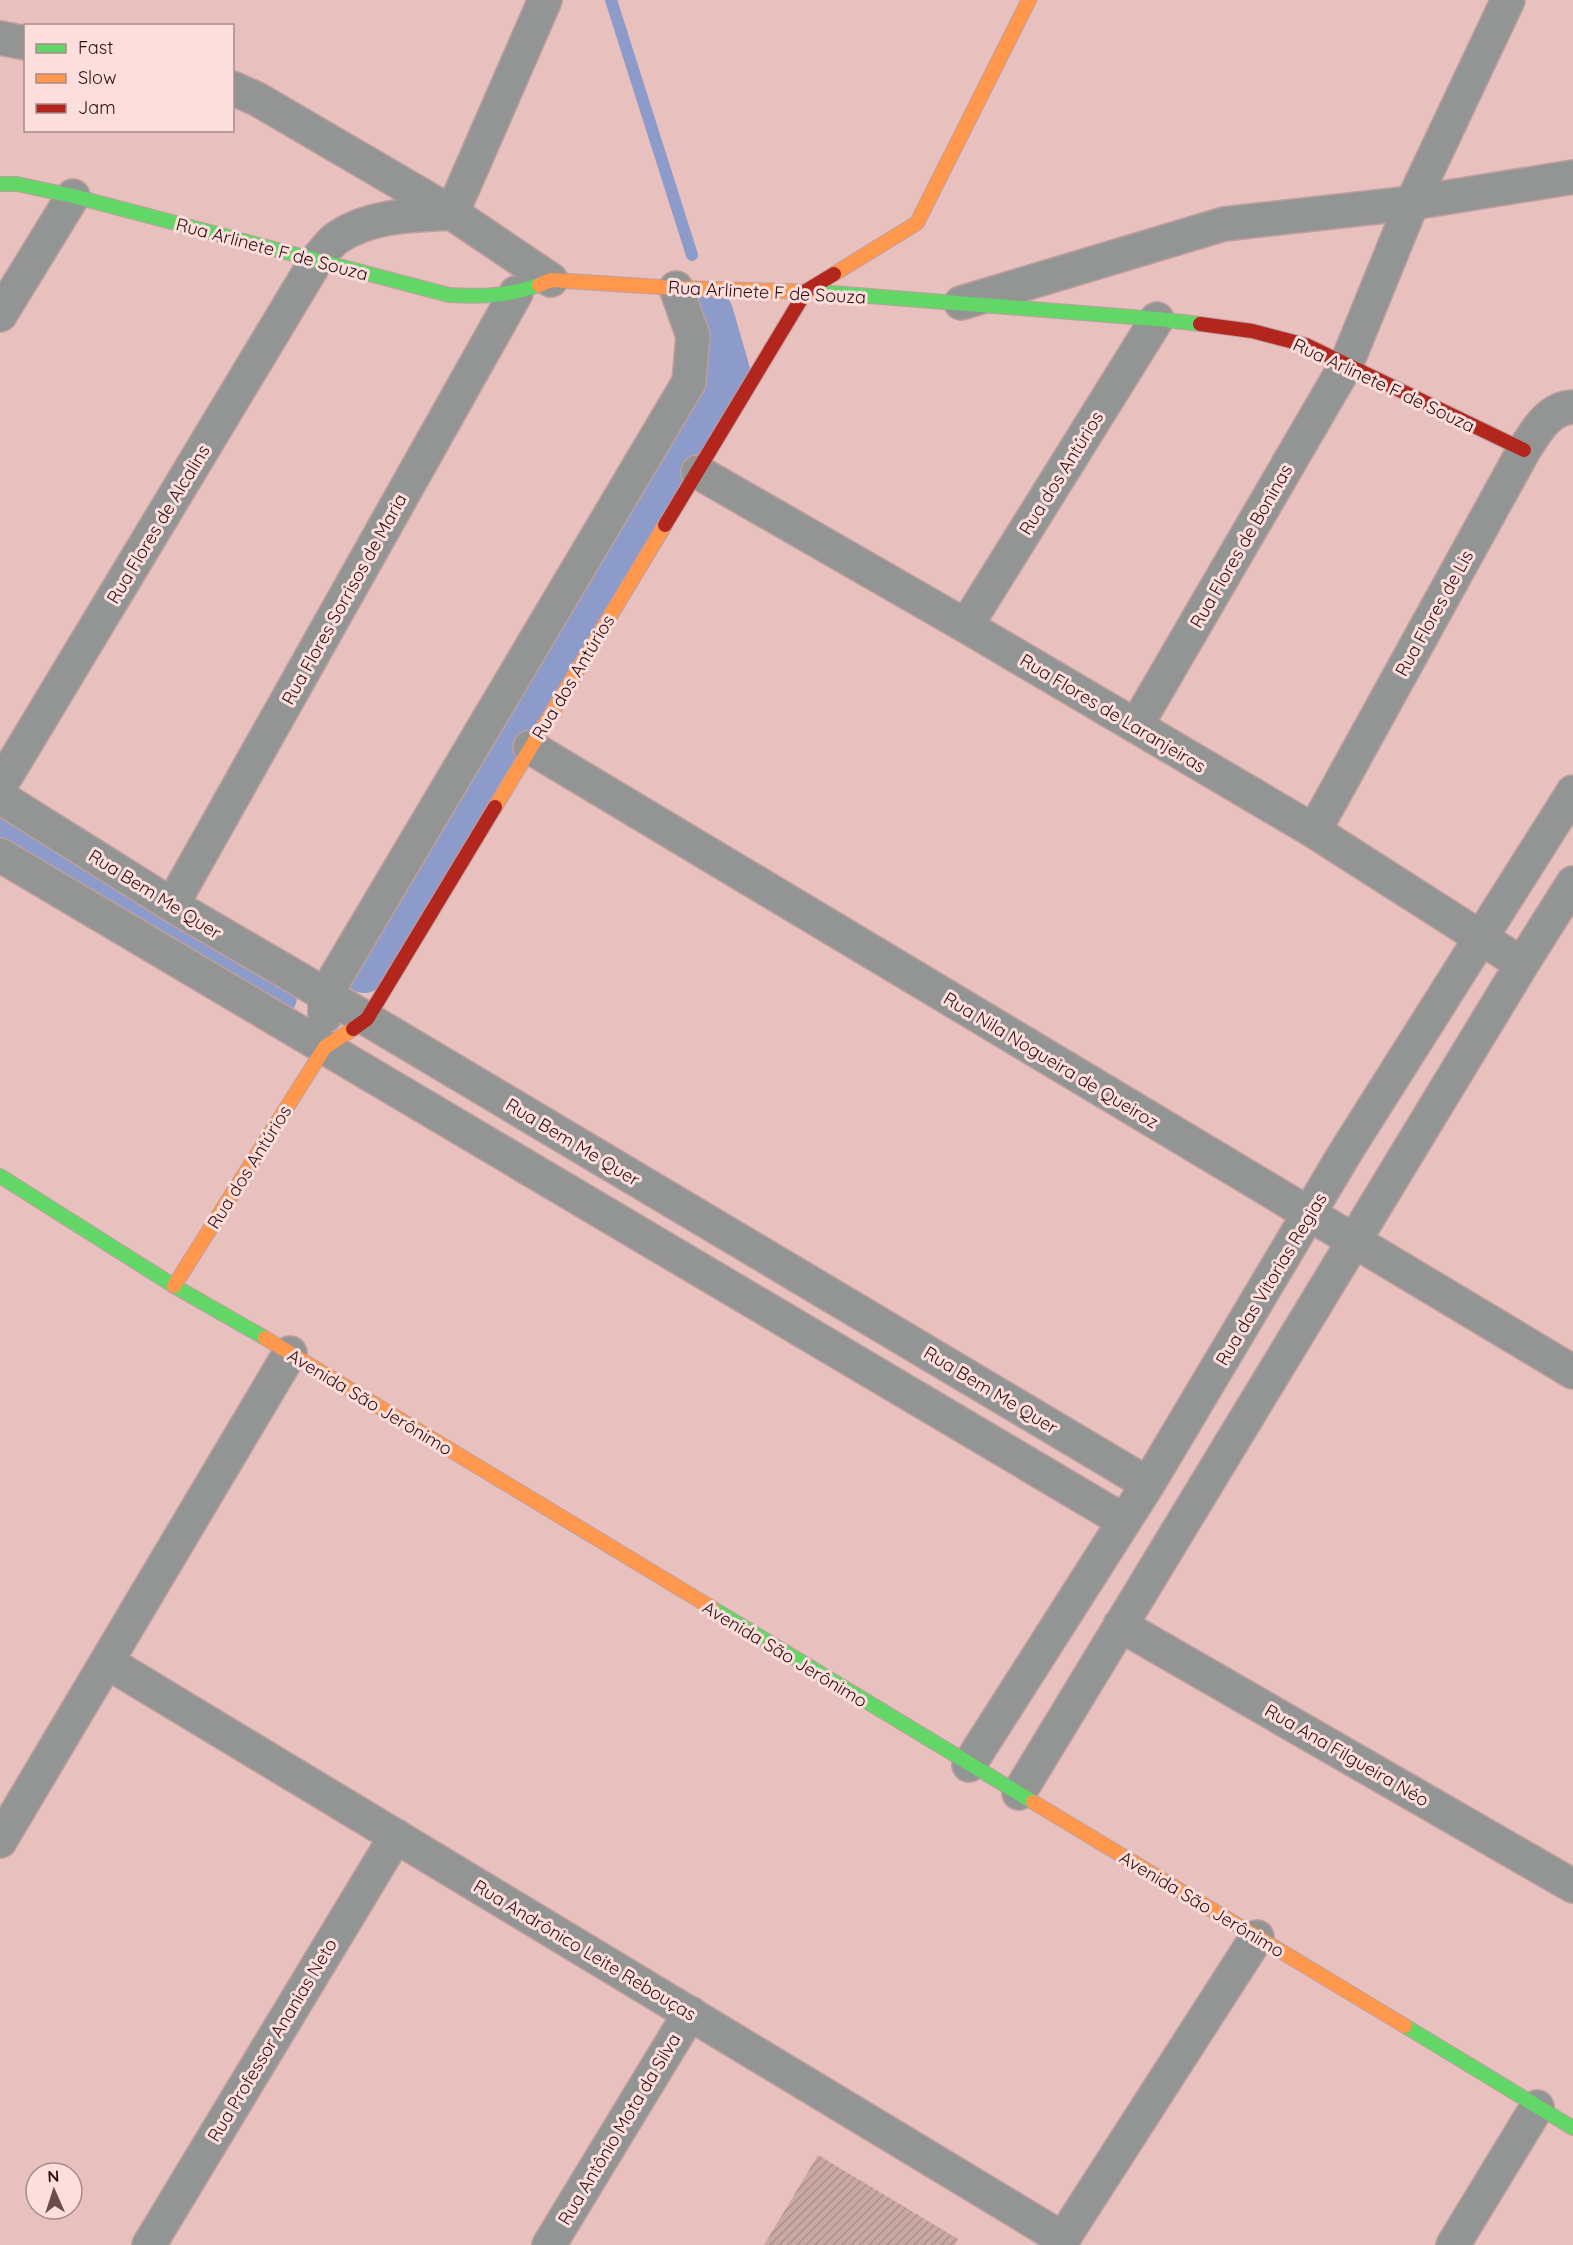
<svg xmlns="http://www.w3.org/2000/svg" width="1573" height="2245" font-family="Quicksand,sans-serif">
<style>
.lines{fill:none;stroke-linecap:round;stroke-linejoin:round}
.stream{stroke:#8c9bca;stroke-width:12}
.canal{stroke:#8c9bca;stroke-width:42}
.building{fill:url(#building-hatch)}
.street-casing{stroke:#bf9f9e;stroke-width:36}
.fast-casing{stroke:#bf9f9e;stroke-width:16}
.slow-casing{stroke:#bf9f9e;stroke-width:16}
.jam-casing{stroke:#bf9f9e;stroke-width:16}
.street{stroke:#939595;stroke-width:33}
.fast{stroke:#63d668;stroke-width:14}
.slow{stroke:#ff974d;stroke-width:14}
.jam{stroke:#b3261e;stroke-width:14}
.labels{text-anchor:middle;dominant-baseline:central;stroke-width:6;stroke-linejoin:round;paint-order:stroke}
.street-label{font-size:18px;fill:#2d0c0d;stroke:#fcdedd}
</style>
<defs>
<pattern id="building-hatch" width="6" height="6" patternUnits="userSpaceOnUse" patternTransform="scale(1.5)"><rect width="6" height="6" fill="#c9a8a1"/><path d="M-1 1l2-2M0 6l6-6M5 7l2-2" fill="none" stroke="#ad8f89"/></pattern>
</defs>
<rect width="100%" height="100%" fill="#e8c0be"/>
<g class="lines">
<path class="stream" d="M 611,0 L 692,255"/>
<path class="canal" d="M 0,833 L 276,997
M 364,972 L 729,371 L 712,312"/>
</g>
<path class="building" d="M 818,2155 L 958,2239 L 955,2245 L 764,2245 Z"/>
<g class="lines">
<defs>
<path id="street" d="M 0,38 L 26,43
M 232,88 L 257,99 L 452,213 L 551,280
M 961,303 L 1224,224 L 1412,203 L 1573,177
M 0,315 L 73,196
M 698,472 L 966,626 L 1314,831 L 1522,964
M 966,626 L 1157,319
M 1136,726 L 1346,365 L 1412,203 L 1508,0
M 530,747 L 1573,1372
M 0,786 L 316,261 C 323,253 330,242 338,237 C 372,215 413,215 452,213 L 545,0
M 0,797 L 172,905 L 367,1019 L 1148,1484
M 1314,831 L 1524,450 C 1536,432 1548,408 1573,407
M 0,855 L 1124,1521
M 172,905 L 516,293
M 325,1016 L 325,995 L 689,382 L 693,336 L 676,288
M 1120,1625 L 1573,1886
M 107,1662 L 1063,2239
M 969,1765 L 1148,1484 L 1345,1153 L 1573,792
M 1019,1793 L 1522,964 L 1573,883
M 0,1841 L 290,1353
M 149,2245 L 396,1836
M 549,2245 L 690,2013
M 1059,2245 L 1257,1937
M 1453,2245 L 1537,2107"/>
<path id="fast" d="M 0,184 L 17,184 L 73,196 L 449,295 C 482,297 507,296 539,285
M 819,292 L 1157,319 L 1200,324
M 0,1176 L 174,1286 L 265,1338
M 712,1608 L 1033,1802
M 1405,2026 L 1573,2128"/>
<path id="slow" d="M 834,274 L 917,223 L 1029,0
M 539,285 L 551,280 L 676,288 L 819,292
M 495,807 L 665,525
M 174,1286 L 325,1047 L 353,1029
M 265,1338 L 712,1608
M 1033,1802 L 1405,2026"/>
<path id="jam" d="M 1200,324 L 1252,331 L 1306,345 L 1524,450
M 665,525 L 806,291 L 834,274
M 353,1029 L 367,1019 L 495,807"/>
</defs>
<use href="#street" class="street-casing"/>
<use href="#fast" class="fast-casing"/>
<use href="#slow" class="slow-casing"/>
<use href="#jam" class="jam-casing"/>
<use href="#street" class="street"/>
<use href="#fast" class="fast"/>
<use href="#slow" class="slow"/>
<use href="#jam" class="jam"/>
</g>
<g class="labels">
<g class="street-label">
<text transform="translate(272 249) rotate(15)">Rua Arlinete F de Souza</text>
<text transform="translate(767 292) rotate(3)">Rua Arlinete F de Souza</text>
<text transform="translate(1384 385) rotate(25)">Rua Arlinete F de Souza</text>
<text transform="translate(1061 473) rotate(-58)">Rua dos Antúrios</text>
<text transform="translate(158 524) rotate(-59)">Rua Flores de Alcalins</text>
<text transform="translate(1241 546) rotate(-60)">Rua Flores de Boninas</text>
<text transform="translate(344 599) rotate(-61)">Rua Flores Sorrisos de Maria</text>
<text transform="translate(1434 613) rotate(-61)">Rua Flores de Lis</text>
<text transform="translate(573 677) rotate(-59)">Rua dos Antúrios</text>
<text transform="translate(1113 713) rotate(31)">Rua Flores de Laranjeiras</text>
<text transform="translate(155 894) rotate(32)">Rua Bem Me Quer</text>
<text transform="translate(1051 1060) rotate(31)">Rua Nila Nogueira de Queiroz</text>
<text transform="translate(573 1142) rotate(31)">Rua Bem Me Quer</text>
<text transform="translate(249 1167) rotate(-58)">Rua dos Antúrios</text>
<text transform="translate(1271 1279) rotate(-59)">Rua das Vitorias Regias</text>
<text transform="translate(991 1390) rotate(31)">Rua Bem Me Quer</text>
<text transform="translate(370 1402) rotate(31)">Avenida São Jerônimo</text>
<text transform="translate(785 1654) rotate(31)">Avenida São Jerônimo</text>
<text transform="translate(1347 1755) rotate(30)">Rua Ana Filgueira Néo</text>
<text transform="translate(1202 1904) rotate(31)">Avenida São Jerônimo</text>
<text transform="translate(585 1950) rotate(31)">Rua Andrônico Leite Rebouças</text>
<text transform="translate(272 2040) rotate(-59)">Rua Professor Ananias Neto</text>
<text transform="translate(619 2129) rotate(-59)">Rua Antônio Mota da Silva</text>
</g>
</g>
<rect x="24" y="24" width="210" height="108" fill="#fcdedd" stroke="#a98a8a" stroke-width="1.5"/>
<rect x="36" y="44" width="30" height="9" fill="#63d668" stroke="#a98a8a" stroke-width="1.5"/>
<text x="78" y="54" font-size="18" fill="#2d0c0d">Fast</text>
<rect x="36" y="74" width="30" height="9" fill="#ff974d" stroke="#a98a8a" stroke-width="1.5"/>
<text x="78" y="84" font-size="18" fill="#2d0c0d">Slow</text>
<rect x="36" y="104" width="30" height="9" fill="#b3261e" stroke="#a98a8a" stroke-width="1.5"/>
<text x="78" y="114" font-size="18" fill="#2d0c0d">Jam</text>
<g transform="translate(54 2191) rotate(357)"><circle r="28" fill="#fcdedd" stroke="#a98a8a" stroke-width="1.5"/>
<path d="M0-4.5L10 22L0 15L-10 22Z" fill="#6e4b4b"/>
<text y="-9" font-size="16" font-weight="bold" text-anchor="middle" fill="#2d0c0d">N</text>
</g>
</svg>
